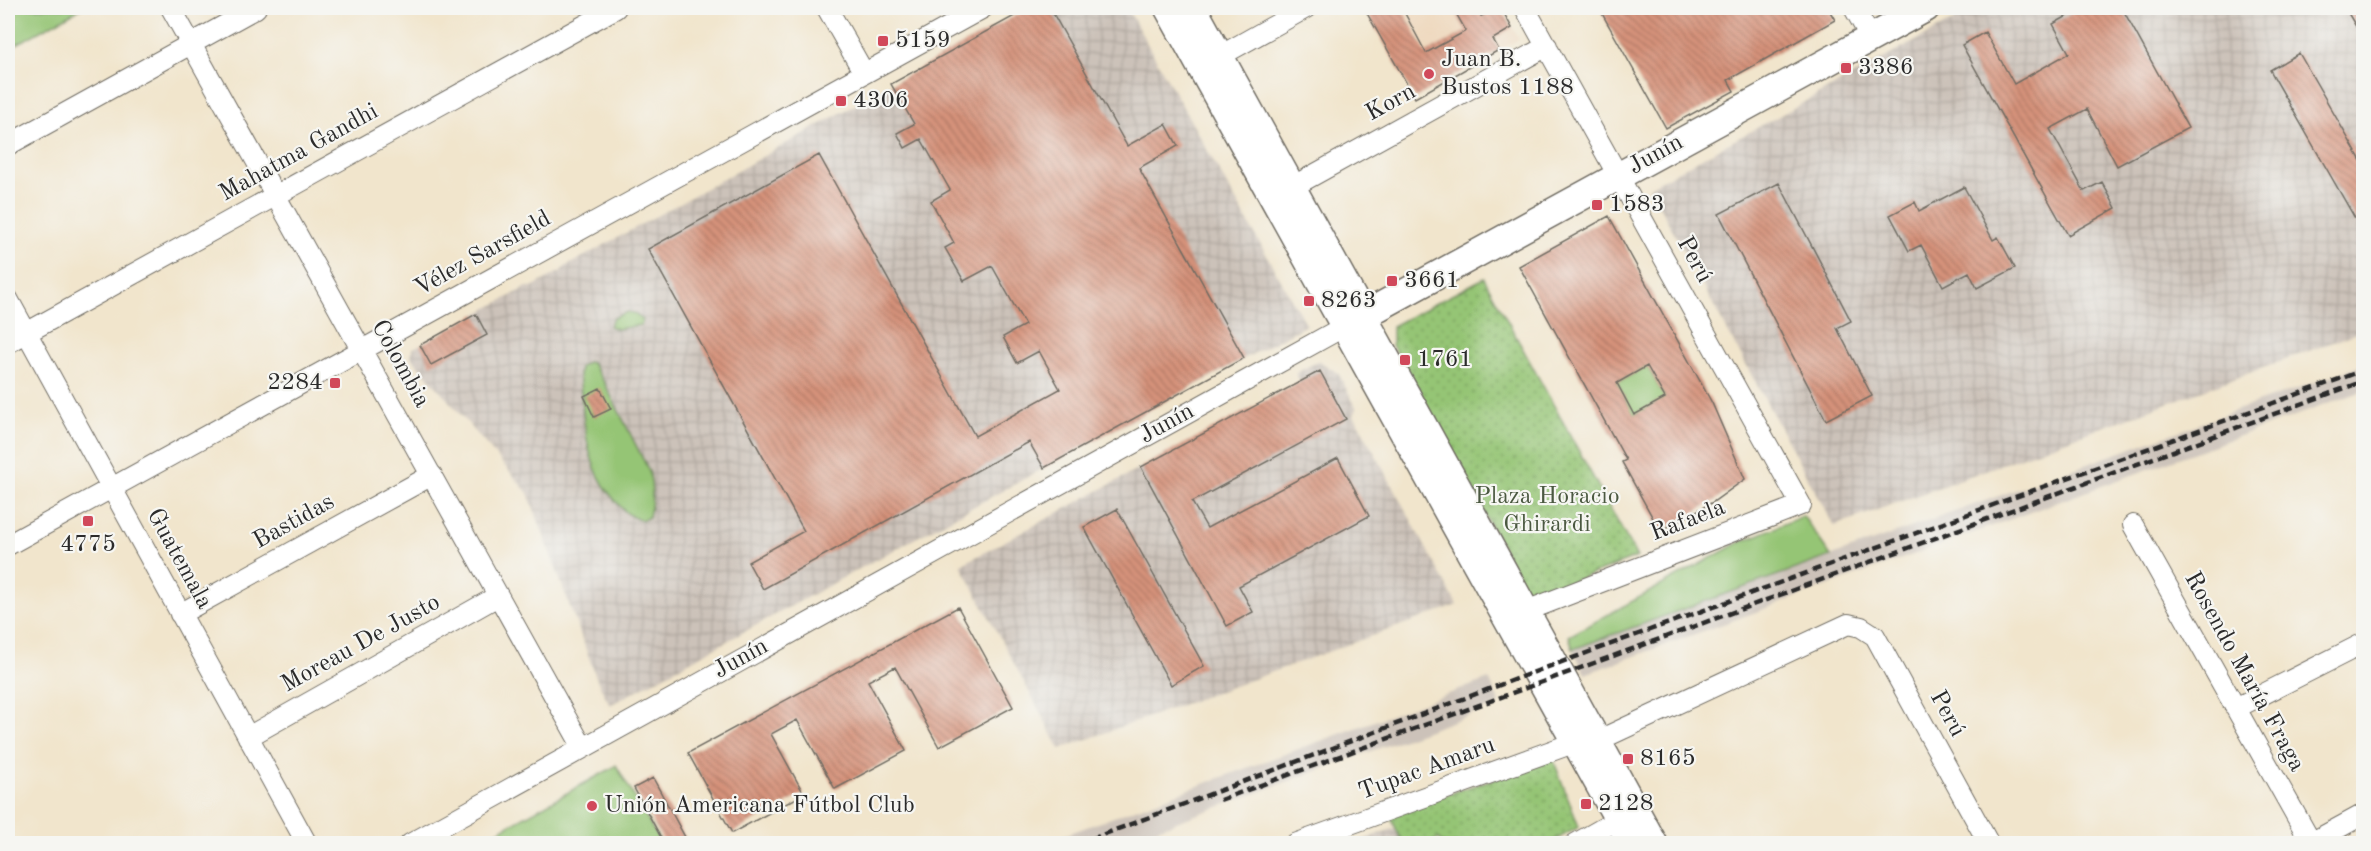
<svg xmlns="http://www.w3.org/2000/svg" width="2371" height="851" font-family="'Old Standard TT',serif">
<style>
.built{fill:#eed7bb}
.industrial{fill:url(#industrial-grid)}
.railway{fill:#ccc2b9}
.green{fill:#95c575;stroke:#607850;stroke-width:1.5}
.park{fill:url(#park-dots);stroke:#607850;stroke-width:1.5}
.building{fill:url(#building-back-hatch);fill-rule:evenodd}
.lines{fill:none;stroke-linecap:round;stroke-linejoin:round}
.street-casing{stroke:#706c63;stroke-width:22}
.secondary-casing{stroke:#706c63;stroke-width:30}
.street{stroke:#fff;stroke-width:20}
.secondary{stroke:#fff;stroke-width:27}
.rail{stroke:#2b2b2b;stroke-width:4.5;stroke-dasharray:9 4.5;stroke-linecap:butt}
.poi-dot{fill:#d1495b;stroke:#f6f6f2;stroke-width:2}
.labels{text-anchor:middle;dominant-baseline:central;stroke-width:4.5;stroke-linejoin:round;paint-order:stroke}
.poi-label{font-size:24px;fill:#2b2b2b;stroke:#f6f6f2;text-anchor:start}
.street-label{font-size:24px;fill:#2b2b2b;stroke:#f6f6f2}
.park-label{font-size:24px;fill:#4b5941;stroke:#f6f6f2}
</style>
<defs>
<pattern id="industrial-grid" width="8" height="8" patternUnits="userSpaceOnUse" patternTransform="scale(1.5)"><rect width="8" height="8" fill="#ccc2b9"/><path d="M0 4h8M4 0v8" fill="none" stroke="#afa79f"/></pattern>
<pattern id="park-dots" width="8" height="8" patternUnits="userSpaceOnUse" patternTransform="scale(1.5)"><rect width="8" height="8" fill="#95c575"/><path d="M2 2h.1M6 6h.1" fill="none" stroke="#7aa060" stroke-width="1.8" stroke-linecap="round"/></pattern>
<pattern id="building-back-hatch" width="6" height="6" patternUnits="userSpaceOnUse" patternTransform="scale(1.5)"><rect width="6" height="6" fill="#d5927a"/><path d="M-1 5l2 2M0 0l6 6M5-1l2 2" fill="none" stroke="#ad7764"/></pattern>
</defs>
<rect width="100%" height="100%" fill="#f6f6f2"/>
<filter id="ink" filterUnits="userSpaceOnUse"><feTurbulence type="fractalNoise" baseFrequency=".0167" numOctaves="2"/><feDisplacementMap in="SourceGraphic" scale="12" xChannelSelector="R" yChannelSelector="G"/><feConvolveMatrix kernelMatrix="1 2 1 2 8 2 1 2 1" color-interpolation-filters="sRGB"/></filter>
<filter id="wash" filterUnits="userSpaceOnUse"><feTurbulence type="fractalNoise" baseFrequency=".008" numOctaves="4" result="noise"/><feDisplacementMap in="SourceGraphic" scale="24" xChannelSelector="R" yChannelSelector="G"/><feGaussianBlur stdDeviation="1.35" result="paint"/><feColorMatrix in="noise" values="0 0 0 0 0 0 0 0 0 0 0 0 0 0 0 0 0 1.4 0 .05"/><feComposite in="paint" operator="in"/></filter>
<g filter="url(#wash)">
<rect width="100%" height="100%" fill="#f1e5cc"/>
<path class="built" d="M 1364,8 L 1501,8 L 1519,39 L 1415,98 Z"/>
<path class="industrial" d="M 1029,8 L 1127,8 L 1306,325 L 610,705 L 598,682 L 528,493 L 411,357 L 412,349 L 527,287 L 532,287 L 561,271 L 565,267 Z
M 1976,8 L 2363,8 L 2363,331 L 1834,526 L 1649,187 Z
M 1319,361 L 1338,373 L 1357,409 L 1354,415 L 1457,605 L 1060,749 L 961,565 L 1300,382 L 1296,373 Z
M 1395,828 L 1403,843 L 1352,844 Z"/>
<path class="railway" d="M 2363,365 L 2363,391 L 1585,674 L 1573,649 Z
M 1489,679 L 1500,704 L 1119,843 L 1043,843 Z"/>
<path class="green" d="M 8,8 L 82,8 L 8,49 Z
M 627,312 L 633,313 L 643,320 L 641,325 L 617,329 L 609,326 L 613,318 Z
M 587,362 L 592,363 L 604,382 L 649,471 C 653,486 653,501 649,517 L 643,520 C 634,520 626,513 620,506 C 583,468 585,424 579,374 L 580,367 Z
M 1647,366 L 1665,398 L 1634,415 L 1617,383 Z
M 1803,516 L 1831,556 L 1573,649 L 1569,636 L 1736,544 Z
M 616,765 L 661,843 L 477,843 L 612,768 Z"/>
<path class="park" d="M 1484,278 L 1637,557 L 1530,598 L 1392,345 L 1392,326 Z
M 1553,759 L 1579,827 L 1550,843 L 1442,844 L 1439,839 L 1430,843 L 1403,843 L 1389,814 Z"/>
<g id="blocks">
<path class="building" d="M 1029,8 L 1050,8 L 1127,146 L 1166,124 L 1178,146 L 1139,168 L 1244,358 L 1044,468 L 1029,442 L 763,589 L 748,562 L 804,531 L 648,249 L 819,155 L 975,436 L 1060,389 L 1039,351 L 1017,363 L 1003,337 L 1025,325 L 992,266 L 964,281 L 945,248 L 954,243 L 931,201 L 950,190 L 921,139 L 905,148 L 897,133 L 914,124 L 891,84 Z
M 1364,8 L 1402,8 L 1426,53 L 1466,31 L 1453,8 L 1476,8 L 1481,16 L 1501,8 L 1512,28 L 1493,39 L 1499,50 L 1415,98 Z
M 1599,8 L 1828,8 L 1835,20 L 1728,80 L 1734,91 L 1666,128 Z
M 2082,8 L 2122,8 L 2188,128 L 2117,166 L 2087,109 L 2050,129 L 2084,191 L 2102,182 L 2116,208 L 2068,235 L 1962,45 L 1985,32 L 2014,84 L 2069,53 L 2053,24 Z
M 2345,8 L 2364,8 L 2364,40 Z
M 2299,53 L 2364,166 L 2364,234 L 2270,70 Z
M 1779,183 L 1851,321 L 1837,328 L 1872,396 L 1826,420 L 1719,214 Z
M 1964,187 L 1993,240 L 1998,237 L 2015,268 L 1977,288 L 1969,272 L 1943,286 L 1921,245 L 1909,251 L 1890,215 L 1915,202 L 1919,211 Z
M 1609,216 L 1712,403 L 1745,479 L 1713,502 L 1660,531 L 1622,462 L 1626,460 L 1519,266 ZM 1647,366 L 1665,398 L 1634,415 L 1617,383 Z
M 476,314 L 487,335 L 431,365 L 420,345 Z
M 1320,371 L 1346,419 L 1192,502 L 1207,528 L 1338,458 L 1369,516 L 1239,586 L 1253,612 L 1227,626 L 1141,467 Z
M 600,388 L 611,409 L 594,417 L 584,396 Z
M 1117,509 L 1204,666 L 1171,685 L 1084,527 Z
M 958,607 L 1013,707 L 939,747 L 895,667 L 868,681 L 906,751 L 835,789 L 797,720 L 771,734 L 804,794 L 732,833 L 688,753 Z
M 653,778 L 686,839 L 677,843 L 664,843 L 634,788 Z"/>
</g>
</g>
<g filter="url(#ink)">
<use href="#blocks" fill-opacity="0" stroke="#706c63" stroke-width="1.5"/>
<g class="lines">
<defs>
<path id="street" d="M 171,8 L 582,746
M 827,8 L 864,73
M 1525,8 L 1801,505 L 1526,611
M 1854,8 L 1871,38
M 1220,56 L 1306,8
M 8,145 L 256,8
M 1292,187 L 1547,46
M 8,299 L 307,844
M 8,343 L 616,8
M 2133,525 L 2312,844
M 8,545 L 983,8
M 180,614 L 432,475
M 2236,708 L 2364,643
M 248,737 L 498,596
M 1597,741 L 1848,624 L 1861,627 L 1875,636 L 1989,844
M 410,844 L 1345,326
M 1295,844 L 1576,742
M 1575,844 L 1628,814
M 2309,844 L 2364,814"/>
<path id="secondary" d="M 1168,8 L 1632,844
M 1193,8 L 1654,844
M 1348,324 L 1926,8"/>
</defs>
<use href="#street" class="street-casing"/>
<use href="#secondary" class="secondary-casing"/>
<use href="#street" class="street"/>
<use href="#secondary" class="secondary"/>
<path class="rail" d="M 1220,800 L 2364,381
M 1078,844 L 1537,671 L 2364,370"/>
</g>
</g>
<g class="poi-dot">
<rect x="877" y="35" width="12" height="12" rx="3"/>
<rect x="1840" y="62" width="12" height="12" rx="3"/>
<circle cx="1429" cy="74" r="6"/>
<rect x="835" y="95" width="12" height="12" rx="3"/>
<rect x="1591" y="199" width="12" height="12" rx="3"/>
<rect x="1386" y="275" width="12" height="12" rx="3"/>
<rect x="1303" y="295" width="12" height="12" rx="3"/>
<rect x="1399" y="354" width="12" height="12" rx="3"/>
<rect x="329" y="377" width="12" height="12" rx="3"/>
<rect x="82" y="515" width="12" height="12" rx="3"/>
<rect x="1622" y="753" width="12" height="12" rx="3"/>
<rect x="1580" y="798" width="12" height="12" rx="3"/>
<circle cx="592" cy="806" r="6"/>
</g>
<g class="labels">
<g class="poi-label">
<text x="895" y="41">5159</text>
<text x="1441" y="60">Juan B.<tspan x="1441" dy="28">Bustos 1188</tspan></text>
<text x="1858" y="68">3386</text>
<text x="853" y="101">4306</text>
<text x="1609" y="205">1583</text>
<text x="1404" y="281">3661</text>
<text x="1321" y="301">8263</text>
<text x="1417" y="360">1761</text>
<text x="323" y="383" text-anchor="end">2284</text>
<text x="88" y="545" text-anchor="middle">4775</text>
<text x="1640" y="759">8165</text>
<text x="1598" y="804">2128</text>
<text x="604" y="806">Unión Americana Fútbol Club</text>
</g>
<g class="street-label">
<text transform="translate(1391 103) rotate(-29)">Korn</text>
<text transform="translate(299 153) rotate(-29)">Mahatma Gandhi</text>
<text transform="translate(1656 155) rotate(-29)">Junín</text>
<text transform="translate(483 254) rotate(-29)">Vélez Sarsfield</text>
<text transform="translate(1694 260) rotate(61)">Perú</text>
<text transform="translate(400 364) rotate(61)">Colombia</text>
<text transform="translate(1167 424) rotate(-29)">Junín</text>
<text transform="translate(1688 521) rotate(-21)">Rafaela</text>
<text transform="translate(294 522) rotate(-29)">Bastidas</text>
<text transform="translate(179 559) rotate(61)">Guatemala</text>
<text transform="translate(361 644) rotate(-29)">Moreau De Justo</text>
<text transform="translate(741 659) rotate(-29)">Junín</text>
<text transform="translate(2244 672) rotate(61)">Rosendo María Fraga</text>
<text transform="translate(1947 714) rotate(61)">Perú</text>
<text transform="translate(1427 769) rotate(-20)">Tupac Amaru</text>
</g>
<g class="park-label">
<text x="1547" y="497">Plaza Horacio<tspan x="1547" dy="28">Ghirardi</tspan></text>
</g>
</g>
<rect width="2371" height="851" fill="none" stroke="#f6f6f2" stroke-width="30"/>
</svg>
